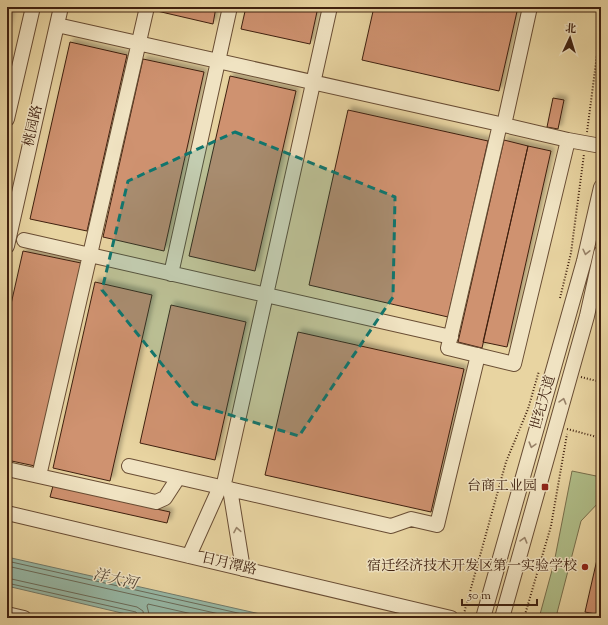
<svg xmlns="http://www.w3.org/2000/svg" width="608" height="625" font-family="'Sorts Mill Goudy','Noto Serif SC',serif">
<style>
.green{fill:#b0be89;stroke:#786f4c}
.water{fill:#97b8a6;stroke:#747b6a}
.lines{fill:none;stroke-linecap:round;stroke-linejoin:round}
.shore{stroke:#6b6c5a;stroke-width:1}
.building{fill:#cf9270;stroke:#3f200f;filter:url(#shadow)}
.minor-casing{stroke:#694d34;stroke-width:16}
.path{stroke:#3f200f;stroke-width:2;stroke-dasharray:1 2;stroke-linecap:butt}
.minor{stroke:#f0e3c2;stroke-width:14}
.oneway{stroke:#988268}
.marked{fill:#0f766e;fill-opacity:0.2;stroke:#0f766e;stroke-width:3;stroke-dasharray:8 5;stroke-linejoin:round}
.poi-dot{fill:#8f2418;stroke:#f0e3c2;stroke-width:1.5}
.labels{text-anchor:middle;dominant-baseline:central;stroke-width:3;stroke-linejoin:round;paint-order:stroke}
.street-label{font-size:14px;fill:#3f200f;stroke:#f0e3c2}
.poi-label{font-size:14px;fill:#3f200f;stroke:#f0e3c2;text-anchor:end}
.water-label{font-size:15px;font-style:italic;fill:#554635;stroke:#f0e3c2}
</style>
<defs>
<filter id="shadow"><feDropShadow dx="3.5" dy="-3.5" stdDeviation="2" flood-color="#0004"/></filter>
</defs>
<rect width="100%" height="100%" fill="#e8d4a1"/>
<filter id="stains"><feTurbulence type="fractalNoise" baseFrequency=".005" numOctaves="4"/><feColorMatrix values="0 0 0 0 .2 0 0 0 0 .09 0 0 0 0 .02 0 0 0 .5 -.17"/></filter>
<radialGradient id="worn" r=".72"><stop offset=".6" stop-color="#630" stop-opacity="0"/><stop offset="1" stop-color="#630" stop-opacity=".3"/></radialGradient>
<path class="green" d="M 572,471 L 601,477 L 601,500 L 581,521 L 557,613 L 577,618 L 539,618 L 554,563 Z"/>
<path class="water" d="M 7,557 L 278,618 L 143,618 L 7,586 Z"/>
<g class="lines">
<path class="shore" d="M 7,561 L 260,618
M 7,566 L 237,618
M 7,578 L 137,607 L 143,611 L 144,618
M 7,583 L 136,612 L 139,618
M 150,618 L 147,606 L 148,604 L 210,618"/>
</g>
<path class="building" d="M 7,7 L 12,7 L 7,30 Z
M 158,7 L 216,7 L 213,24 L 157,11 Z
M 246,7 L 318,7 L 310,44 L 241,29 Z
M 374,7 L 518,7 L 499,91 L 362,60 Z
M 70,42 L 127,55 L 87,231 L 30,219 Z
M 143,59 L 204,72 L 164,251 L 103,237 Z
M 230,76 L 296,91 L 255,271 L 189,256 Z
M 553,98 L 564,100 L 558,129 L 547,127 Z
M 348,110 L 488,141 L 448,317 L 309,285 Z
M 504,140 L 528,146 L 482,348 L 458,342 Z
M 528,146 L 551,151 L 507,347 L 483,342 Z
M 23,251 L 81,263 L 35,466 L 7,460 L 7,322 Z
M 95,282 L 152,295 L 110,481 L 53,468 Z
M 171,305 L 246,322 L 215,460 L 140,443 Z
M 298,332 L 464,369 L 431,512 L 265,475 Z
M 53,486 L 170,512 L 167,523 L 50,497 Z
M 601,542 L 601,615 L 585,612 Z"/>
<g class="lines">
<defs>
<path id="minor" d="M 57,25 L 504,125 L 568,140 L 514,364 L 448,348 L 500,124
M 7,119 L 33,7
M 504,125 L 530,7
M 568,140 L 601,146
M 24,240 L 451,337
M 7,246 L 61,7
M 171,274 L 230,7
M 129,466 L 391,526 L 411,519 L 437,525 L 478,355
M 7,469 L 156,502 L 165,498 L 178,478
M 39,476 L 147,7
M 223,488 L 330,7
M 230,489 L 243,569
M 7,513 L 451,618
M 189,556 L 220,487
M 7,614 L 24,618
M 483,618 L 584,261 L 601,187
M 502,618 L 587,316 L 601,253"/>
</defs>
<use href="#minor" class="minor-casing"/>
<path class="path" d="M 587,132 L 601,24
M 560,298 L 571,253 L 584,154
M 581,377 L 601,382
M 567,429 L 601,438
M 463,617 L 506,462 L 528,409 L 539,371
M 524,618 L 551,526 L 567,434"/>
<use href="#minor" class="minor"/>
</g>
<defs><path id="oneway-chevron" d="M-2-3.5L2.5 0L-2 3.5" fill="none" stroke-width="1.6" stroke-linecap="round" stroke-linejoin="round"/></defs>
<g class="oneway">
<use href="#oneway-chevron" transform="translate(586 252) rotate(103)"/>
<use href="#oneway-chevron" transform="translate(563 401) rotate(-74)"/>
<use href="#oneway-chevron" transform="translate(532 445) rotate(106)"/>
<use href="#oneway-chevron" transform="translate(237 530) rotate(-100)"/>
<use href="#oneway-chevron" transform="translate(524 540) rotate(-74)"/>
</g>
<path class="marked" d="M 235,132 L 395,197 L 393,297 L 299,436 L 194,404 L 102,290 L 128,181 Z"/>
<g class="poi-dot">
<rect x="541" y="483" width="8" height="8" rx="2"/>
<circle cx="585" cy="567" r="4"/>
</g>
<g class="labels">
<g class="street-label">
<text transform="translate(34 126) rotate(-77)">桃园路</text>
<text transform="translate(544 403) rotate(-74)">世纪大道</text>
<text transform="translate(229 565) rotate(13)">日月潭路</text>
</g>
<g class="poi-label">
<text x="537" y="487">台商工业园</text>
<text x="577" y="567">宿迁经济技术开发区第一实验学校</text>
</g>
<g class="water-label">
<text transform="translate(115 580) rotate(13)">洋大河</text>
</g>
</g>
<rect width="608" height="625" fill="none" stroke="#e8d4a1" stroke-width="24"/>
<rect x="8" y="8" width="592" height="609" fill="none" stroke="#3f200f" stroke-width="2"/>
<rect x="12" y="12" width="584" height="601" fill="none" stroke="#3f200f"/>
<g transform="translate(570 38) rotate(4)" stroke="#f0e3c2" stroke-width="3" paint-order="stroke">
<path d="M0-3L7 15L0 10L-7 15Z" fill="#3f200f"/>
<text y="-6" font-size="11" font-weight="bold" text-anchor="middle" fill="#3f200f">北</text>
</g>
<path d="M462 599v6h75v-6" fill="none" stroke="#3f200f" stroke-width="2"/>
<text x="468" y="599" font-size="12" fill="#3f200f" stroke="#f0e3c2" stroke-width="3" paint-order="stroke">50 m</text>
<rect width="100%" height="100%" filter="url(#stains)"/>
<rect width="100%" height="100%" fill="url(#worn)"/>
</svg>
